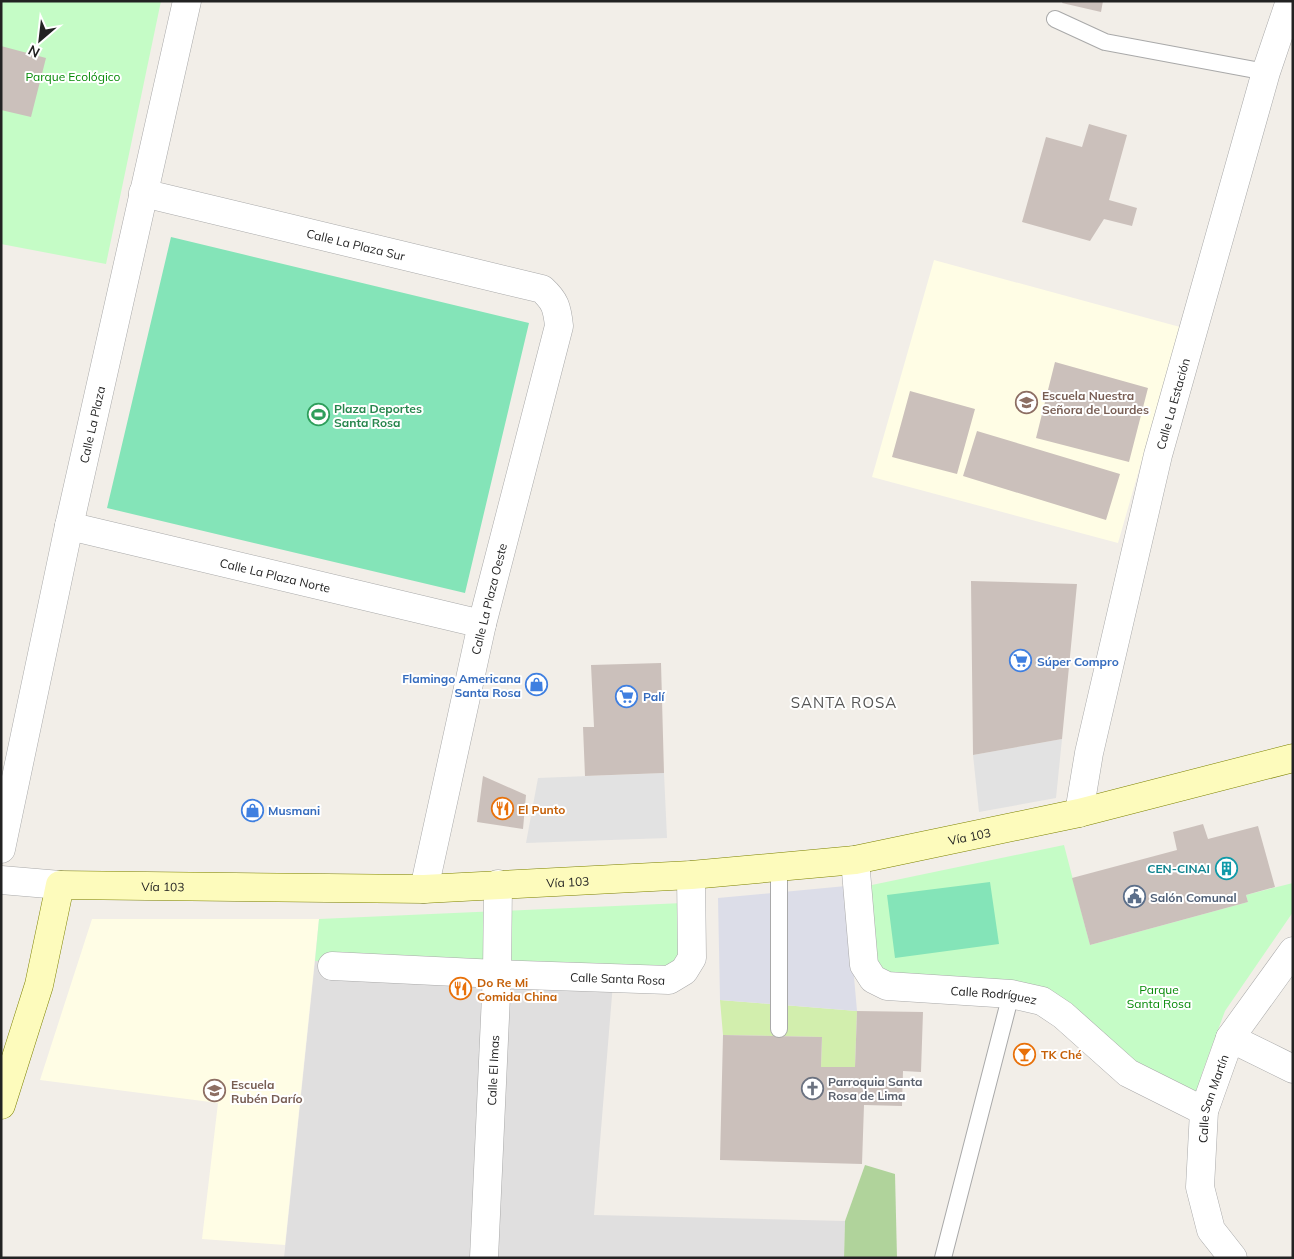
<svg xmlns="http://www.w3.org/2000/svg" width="1294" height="1259" font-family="Mulish,sans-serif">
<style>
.residential{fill:#e0dfdf}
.education{fill:#fffde5}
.grass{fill:#d2eead}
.forest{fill:#b0d39b}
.park{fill:#c5fcc6}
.pitch{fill:#84e4b8}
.parking{fill:#e2e2e2}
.plaza{fill:#dcdde8}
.building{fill:#cbc0bb}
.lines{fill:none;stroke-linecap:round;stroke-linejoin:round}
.lane-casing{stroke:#a9a9a9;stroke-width:18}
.street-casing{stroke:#a9a9a9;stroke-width:29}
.secondary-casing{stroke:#7d8200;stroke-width:29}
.lane{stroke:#fff;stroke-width:16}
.street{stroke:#fff;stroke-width:28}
.secondary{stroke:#fdfbbc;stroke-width:28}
.labels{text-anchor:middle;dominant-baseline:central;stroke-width:4;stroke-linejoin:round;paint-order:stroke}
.park-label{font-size:12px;fill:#068a07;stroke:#fff}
.street-label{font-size:12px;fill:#222;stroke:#fff}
.education-label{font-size:12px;font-weight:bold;fill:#785e54;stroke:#fff;text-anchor:start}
.leisure-label{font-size:12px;font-weight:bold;fill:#27864d;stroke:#fff;text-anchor:start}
.shop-label{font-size:12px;font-weight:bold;fill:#366cbe;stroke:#fff;text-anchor:start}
.food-label{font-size:12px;font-weight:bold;fill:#c56008;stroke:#fff;text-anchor:start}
.culture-label{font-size:12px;font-weight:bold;fill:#0d838f;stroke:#fff;text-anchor:end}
.service-label{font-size:12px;font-weight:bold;fill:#4e5e75;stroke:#fff;text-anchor:start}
.worship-label{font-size:12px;font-weight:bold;fill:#5b616d;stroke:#fff;text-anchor:start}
.quarter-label{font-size:15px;letter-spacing:1px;fill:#555;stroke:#fff}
</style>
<rect width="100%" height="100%" fill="#f2eee8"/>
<path class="residential" d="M 315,961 L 614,971 L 594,1215 L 845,1221 L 844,1258 L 284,1258 Z"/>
<path class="education" d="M 934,260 L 1180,327 L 1118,543 L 872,477 Z
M 92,919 L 319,919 L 285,1245 L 202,1239 L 218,1103 L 40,1080 Z"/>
<path class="grass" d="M 720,1000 L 857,1011 L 855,1067 L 821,1067 L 822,1037 L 723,1035 Z"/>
<path class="forest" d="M 865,1165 L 895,1174 L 897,1258 L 844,1258 L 845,1221 Z"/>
<path class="park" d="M 1,1 L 161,1 L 106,264 L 1,244 Z
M 1064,845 L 1090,945 L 1248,902 L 1246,895 L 1293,883 L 1293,912 L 1225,1011 L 1202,1073 L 1198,1096 L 1141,1072 L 1071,1010 L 894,976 L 883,970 L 873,958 L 867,886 Z
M 683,903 L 682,948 L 677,960 L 667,968 L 484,966 L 315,961 L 319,919 Z"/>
<path class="pitch" d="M 171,237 L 529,323 L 465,593 L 107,508 Z
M 990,882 L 999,944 L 895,958 L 887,895 Z"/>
<path class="parking" d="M 1062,739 L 1056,798 L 979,812 L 973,755 Z
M 664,773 L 667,838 L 526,843 L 538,778 Z"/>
<path class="plaza" d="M 846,886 L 857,1011 L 720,1000 L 718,898 Z"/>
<path class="building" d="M 1063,1 L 1103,1 L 1101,12 L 1062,3 Z
M 1,46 L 46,58 L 31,117 L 1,110 Z
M 1089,124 L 1127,135 L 1109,200 L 1137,208 L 1132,226 L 1104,219 L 1090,241 L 1022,222 L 1046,137 L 1082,147 Z
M 1055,362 L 1148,388 L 1129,462 L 1036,438 Z
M 910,391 L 975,409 L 957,474 L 892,457 Z
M 977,431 L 1120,474 L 1106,520 L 963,476 Z
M 971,581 L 1077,584 L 1062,739 L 973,755 Z
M 661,663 L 664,773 L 585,776 L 583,727 L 594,727 L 591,665 Z
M 483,776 L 526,795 L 523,829 L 477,822 Z
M 1203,824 L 1208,839 L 1258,826 L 1275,887 L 1246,895 L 1248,902 L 1090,945 L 1072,878 L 1177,850 L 1173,832 Z
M 857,1011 L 923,1012 L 921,1072 L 903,1071 L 902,1106 L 864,1105 L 862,1164 L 720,1160 L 723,1035 L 822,1037 L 821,1067 L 855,1067 Z"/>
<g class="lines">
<defs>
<path id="lane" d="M 1055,19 L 1105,42 L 1266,72
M 779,1029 L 779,866
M 943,1258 L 1011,994"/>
<g id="street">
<path id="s1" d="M 143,193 L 542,289 C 555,301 557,307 559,326 L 482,624 L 424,889"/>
<path id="s2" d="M 69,526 L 482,624"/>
<path id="s3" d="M 1079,813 L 1089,753 L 1158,455 L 1266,72 L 1290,1"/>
<path id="s4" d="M 1,849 L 69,526 L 187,1"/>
<path id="s5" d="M 855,860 L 864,965 L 873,979 L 887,986 L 1011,994 L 1042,1001 L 1063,1015 L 1128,1073 L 1204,1111"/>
<path d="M 1,880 L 60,885"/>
<path id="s6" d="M 332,966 L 497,974 L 669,980 L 684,971 L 692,958 L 691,875"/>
<path d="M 1230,1038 L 1293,1069"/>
<path id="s7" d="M 484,1258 L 497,974 L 498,884"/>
<path id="s8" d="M 1233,1258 L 1211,1230 L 1200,1187 L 1204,1111 L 1230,1038 L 1293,951"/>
</g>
<g id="secondary">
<path id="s9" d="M 1,1105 L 39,985 L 60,885 L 424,889 L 691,875 L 855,860 L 1079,813 L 1293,758"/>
</g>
</defs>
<use href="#lane" class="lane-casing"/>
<use href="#street" class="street-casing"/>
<use href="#secondary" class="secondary-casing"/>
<use href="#lane" class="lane"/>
<use href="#street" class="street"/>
<use href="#secondary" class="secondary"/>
</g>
<defs>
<symbol id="school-ring" viewBox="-11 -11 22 22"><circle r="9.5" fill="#fff" stroke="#8d6e63" stroke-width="1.5"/><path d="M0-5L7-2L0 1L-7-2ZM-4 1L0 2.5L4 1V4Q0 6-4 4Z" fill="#8d6e63"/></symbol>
<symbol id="stadium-ring" viewBox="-11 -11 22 22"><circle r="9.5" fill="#fff" stroke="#2e9e5b" stroke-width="1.5"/><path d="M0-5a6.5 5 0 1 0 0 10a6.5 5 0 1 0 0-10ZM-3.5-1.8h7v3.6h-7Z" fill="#2e9e5b"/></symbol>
<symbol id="supermarket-ring" viewBox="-11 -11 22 22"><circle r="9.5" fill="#fff" stroke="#3f7fe0" stroke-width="1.5"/><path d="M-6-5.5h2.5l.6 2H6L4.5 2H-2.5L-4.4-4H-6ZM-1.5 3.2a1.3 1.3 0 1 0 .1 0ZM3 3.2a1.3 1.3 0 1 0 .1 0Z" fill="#3f7fe0"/></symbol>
<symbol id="shop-ring" viewBox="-11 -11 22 22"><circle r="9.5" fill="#fff" stroke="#3f7fe0" stroke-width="1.5"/><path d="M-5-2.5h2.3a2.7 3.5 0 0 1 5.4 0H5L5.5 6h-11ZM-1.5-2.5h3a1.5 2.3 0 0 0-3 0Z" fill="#3f7fe0"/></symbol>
<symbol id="restaurant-ring" viewBox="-11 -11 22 22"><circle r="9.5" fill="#fff" stroke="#e8710a" stroke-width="1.5"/><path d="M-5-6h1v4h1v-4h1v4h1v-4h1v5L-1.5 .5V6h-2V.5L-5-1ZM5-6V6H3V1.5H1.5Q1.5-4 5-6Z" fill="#e8710a"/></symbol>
<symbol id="building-ring" viewBox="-11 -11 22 22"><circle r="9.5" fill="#fff" stroke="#0f9aa8" stroke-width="1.5"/><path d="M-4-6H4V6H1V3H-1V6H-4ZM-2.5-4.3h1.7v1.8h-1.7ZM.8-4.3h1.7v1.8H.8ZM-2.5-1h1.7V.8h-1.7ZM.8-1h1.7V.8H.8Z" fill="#0f9aa8"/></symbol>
<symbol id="civic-ring" viewBox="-11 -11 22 22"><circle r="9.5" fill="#fff" stroke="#5c6f8a" stroke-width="1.5"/><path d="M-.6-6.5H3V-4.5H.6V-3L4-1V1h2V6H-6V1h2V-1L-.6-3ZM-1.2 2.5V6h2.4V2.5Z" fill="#5c6f8a"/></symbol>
<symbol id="bar-ring" viewBox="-11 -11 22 22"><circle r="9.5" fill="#fff" stroke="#e8710a" stroke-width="1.5"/><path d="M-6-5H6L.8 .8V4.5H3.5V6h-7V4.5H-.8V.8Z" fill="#e8710a"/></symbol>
<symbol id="church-ring" viewBox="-11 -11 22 22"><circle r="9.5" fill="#fff" stroke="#6b7280" stroke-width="1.5"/><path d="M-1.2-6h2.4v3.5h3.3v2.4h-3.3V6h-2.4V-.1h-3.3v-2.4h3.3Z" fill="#6b7280"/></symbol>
</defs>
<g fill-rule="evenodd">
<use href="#school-ring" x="1014" y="390" width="25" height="25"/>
<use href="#stadium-ring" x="306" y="402" width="25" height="25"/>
<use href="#supermarket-ring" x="1008" y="648" width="25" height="25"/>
<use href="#shop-ring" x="524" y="672" width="25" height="25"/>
<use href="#supermarket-ring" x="614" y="684" width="25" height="25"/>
<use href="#restaurant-ring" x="490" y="796" width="25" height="25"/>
<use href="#shop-ring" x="240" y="798" width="25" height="25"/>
<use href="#building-ring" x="1214" y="856" width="25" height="25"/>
<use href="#civic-ring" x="1122" y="884" width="25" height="25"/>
<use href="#restaurant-ring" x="448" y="976" width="25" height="25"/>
<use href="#bar-ring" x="1012" y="1042" width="25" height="25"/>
<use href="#church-ring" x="800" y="1076" width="25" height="25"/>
<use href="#school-ring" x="202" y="1078" width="25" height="25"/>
</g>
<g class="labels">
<g class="park-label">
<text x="73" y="76">Parque Ecológico</text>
<text x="1159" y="989">Parque<tspan x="1159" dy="14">Santa Rosa</tspan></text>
</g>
<g class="street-label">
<text stroke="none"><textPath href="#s1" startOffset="219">Calle La Plaza Sur</textPath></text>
<text stroke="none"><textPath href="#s3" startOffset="420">Calle La Estación</textPath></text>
<text stroke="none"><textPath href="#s4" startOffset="434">Calle La Plaza</textPath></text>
<text stroke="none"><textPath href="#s2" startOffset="212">Calle La Plaza Norte</textPath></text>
<text transform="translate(489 599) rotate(-76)">Calle La Plaza Oeste</text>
<text stroke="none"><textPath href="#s9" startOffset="1141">Vía 103</textPath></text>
<text stroke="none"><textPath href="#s9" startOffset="736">Vía 103</textPath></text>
<text stroke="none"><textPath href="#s9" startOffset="331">Vía 103</textPath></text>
<text stroke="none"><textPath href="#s6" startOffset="286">Calle Santa Rosa</textPath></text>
<text stroke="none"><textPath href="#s5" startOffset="245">Calle Rodríguez</textPath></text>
<text stroke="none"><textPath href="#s7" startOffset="188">Calle El Imas</textPath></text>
<text stroke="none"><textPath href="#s8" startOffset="170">Calle San Martín</textPath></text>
</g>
<g class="education-label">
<text x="1042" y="395">Escuela Nuestra<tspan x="1042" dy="14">Señora de Lourdes</tspan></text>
<text x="231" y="1084">Escuela<tspan x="231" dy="14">Rubén Darío</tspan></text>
</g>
<g class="leisure-label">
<text x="334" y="408">Plaza Deportes<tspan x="334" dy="14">Santa Rosa</tspan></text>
</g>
<g class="shop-label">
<text x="1037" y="661">Súper Compro</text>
<text x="521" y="678" text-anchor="end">Flamingo Americana<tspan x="521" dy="14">Santa Rosa</tspan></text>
<text x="643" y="696">Palí</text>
<text x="268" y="810">Musmani</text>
</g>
<g class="food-label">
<text x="518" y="809">El Punto</text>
<text x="477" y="982">Do Re Mi<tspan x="477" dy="14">Comida China</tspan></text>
<text x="1041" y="1054">TK Ché</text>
</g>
<g class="culture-label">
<text x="1210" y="868">CEN-CINAI</text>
</g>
<g class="service-label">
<text x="1150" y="897">Salón Comunal</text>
</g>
<g class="worship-label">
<text x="828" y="1081">Parroquia Santa<tspan x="828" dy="14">Rosa de Lima</tspan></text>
</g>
<g class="quarter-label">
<text x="844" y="702">SANTA ROSA</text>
</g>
</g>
<rect width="1294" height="1259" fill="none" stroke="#222222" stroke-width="5"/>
<g transform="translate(40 40) rotate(208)" stroke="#ffffff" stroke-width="4" paint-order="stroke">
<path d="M0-4L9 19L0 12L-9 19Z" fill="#222222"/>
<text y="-8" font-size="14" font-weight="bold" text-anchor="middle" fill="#222222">N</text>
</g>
</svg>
